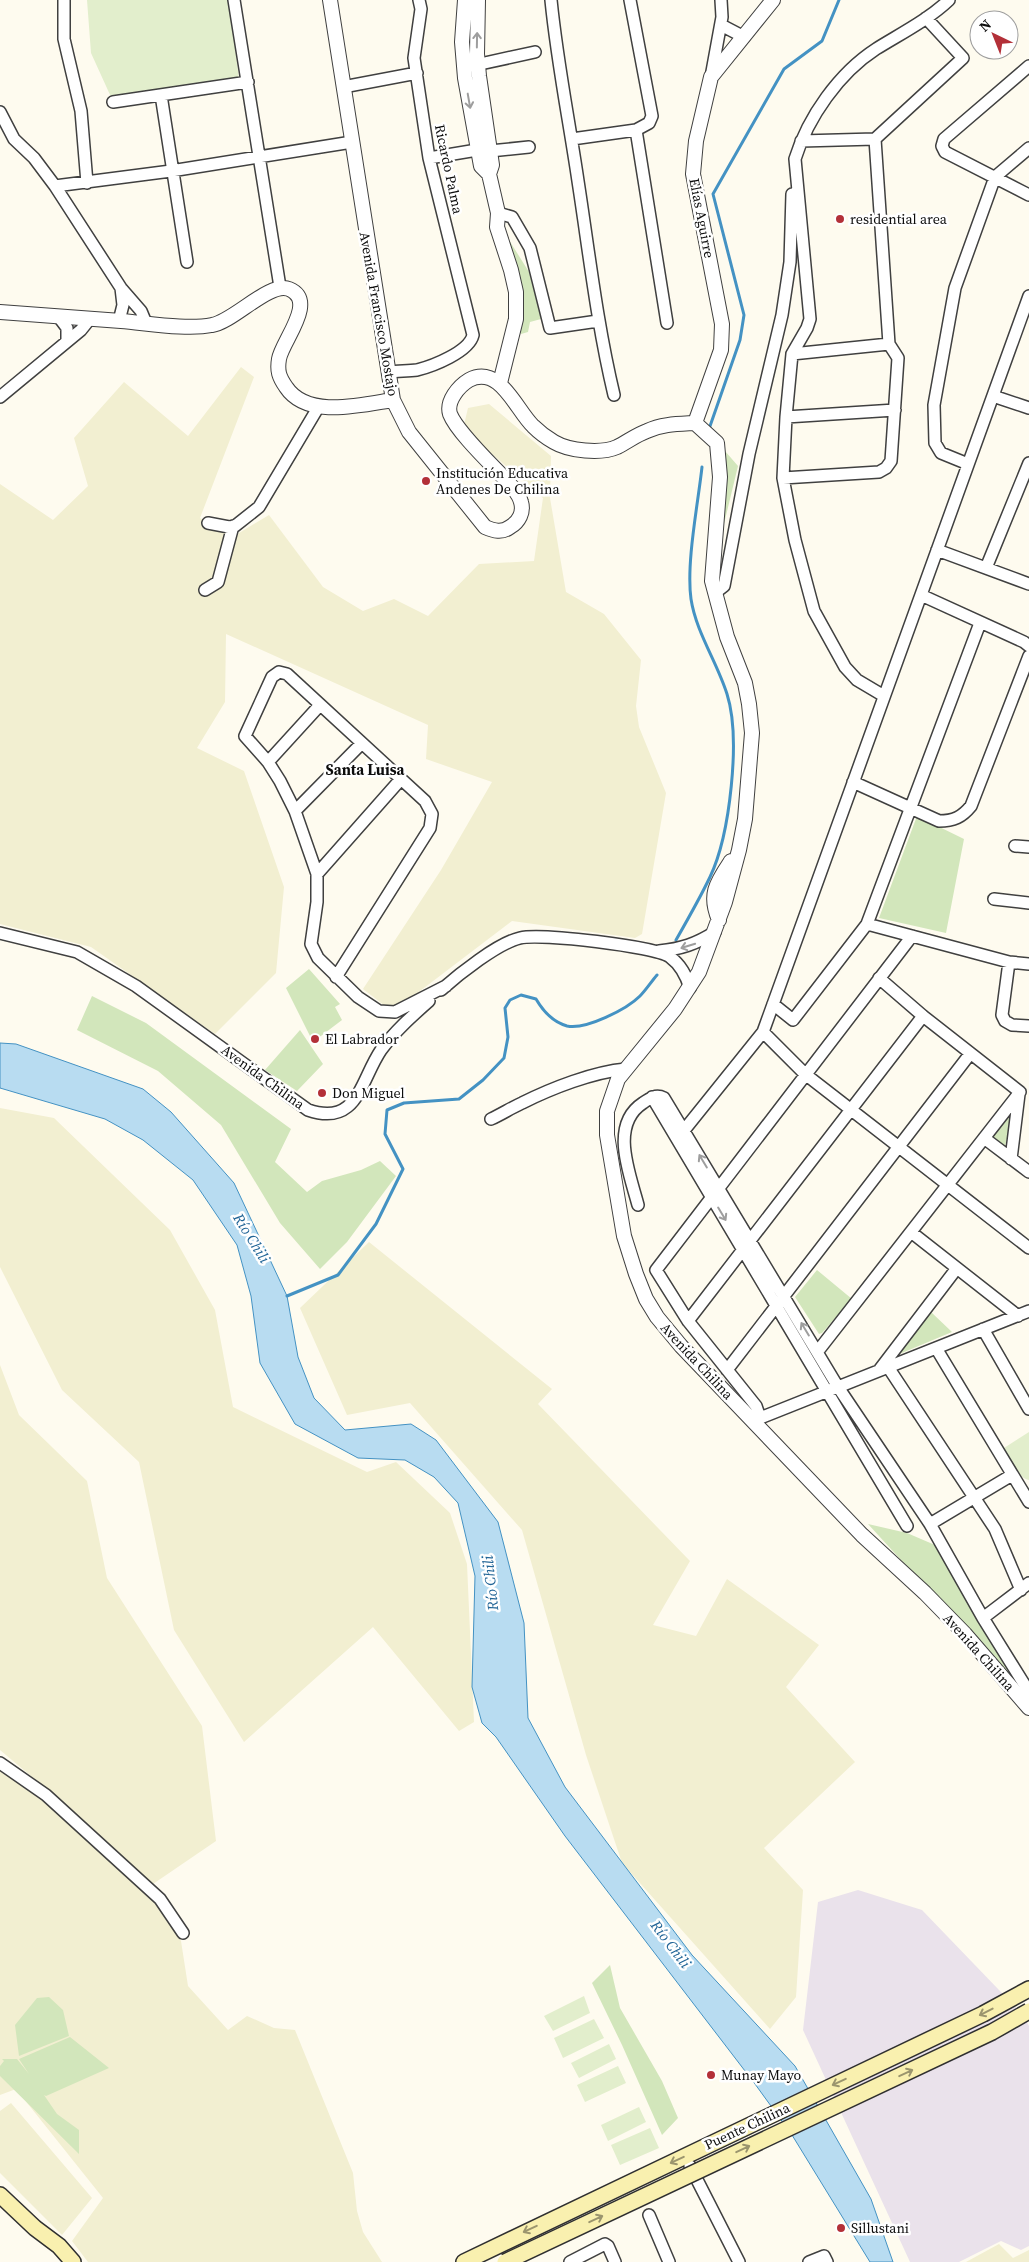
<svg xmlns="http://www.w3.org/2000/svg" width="1029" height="2262" font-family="'Source Serif 4',serif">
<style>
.industrial{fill:#eae2eb}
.farmland{fill:#f2efd1}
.green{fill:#d2e6bb}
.pitch{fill:#e2eecc}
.water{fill:#b8dcf1;stroke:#4492c3}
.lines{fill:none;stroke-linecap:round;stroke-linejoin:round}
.stream{stroke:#4492c3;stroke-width:3}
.minor-casing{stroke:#404040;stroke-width:14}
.tertiary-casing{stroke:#404040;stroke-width:16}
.secondary-casing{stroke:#2f2f2f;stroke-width:18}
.minor{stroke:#fff;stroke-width:11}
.tertiary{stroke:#fff;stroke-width:14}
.secondary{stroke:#f9f0af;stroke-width:15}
.secondary-bridge-casing{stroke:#2f2f2f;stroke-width:18;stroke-linecap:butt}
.secondary-bridge{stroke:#f9f0af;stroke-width:15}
.oneway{stroke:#9e9e9e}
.oneway2{stroke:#9b956e}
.poi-dot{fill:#b33038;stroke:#fff;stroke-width:2}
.labels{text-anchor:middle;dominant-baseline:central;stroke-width:5;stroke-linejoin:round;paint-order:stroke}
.street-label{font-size:14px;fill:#0d0d0d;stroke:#fff}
.poi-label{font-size:14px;fill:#0d0d0d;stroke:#fff;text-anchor:start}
.neighbourhood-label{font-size:15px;font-weight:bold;fill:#0d0d0d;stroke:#fff}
.water-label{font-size:15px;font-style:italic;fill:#206496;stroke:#fff}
</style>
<rect width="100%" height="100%" fill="#fefbef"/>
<path class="industrial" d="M 858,1890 L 922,1910 L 1023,2015 L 1029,2026 L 1029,2246 L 1021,2250 L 1001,2241 L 959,2262 L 910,2262 L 803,2030 L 818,1902 Z"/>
<path class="farmland" d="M 241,367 L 254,377 L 200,518 L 234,536 L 269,515 L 323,587 L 363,611 L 394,599 L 428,616 L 479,564 L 534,561 L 543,498 L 463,429 L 468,408 L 489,404 L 551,456 L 550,498 L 566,592 L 604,614 L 641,660 L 636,706 L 639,727 L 666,793 L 642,934 L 635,938 L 512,921 L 399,1007 L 385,1006 L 363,989 L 441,870 L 492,782 L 426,759 L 428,725 L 226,634 L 225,702 L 197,748 L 244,771 L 284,887 L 276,973 L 215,1034 L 91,947 L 0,924 L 0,484 L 53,520 L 88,486 L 74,438 L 124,382 L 188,436 Z
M 0,1108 L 54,1118 L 170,1230 L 215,1310 L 233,1407 L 367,1472 L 396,1462 L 450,1513 L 467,1564 L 474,1722 L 459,1731 L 373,1627 L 244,1742 L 174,1630 L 139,1462 L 62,1390 L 0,1267 Z
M 369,1242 L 552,1389 L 538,1404 L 690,1561 L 653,1625 L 696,1636 L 727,1579 L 819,1645 L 786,1687 L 855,1762 L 764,1848 L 803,1890 L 796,1997 L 770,2029 L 622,1863 L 586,1755 L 522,1530 L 410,1403 L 347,1415 L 300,1308 Z
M 0,1365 L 19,1415 L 87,1481 L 107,1578 L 202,1726 L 216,1841 L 153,1884 L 50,1792 L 0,1750 Z
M 0,1766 L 38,1793 L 104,1856 L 154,1896 L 170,1919 L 181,1941 L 188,1986 L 228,2030 L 247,2016 L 274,2028 L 295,2030 L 353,2173 L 357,2211 L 363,2232 L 382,2262 L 88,2262 L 72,2241 L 103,2198 L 16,2089 L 0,2095 Z
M 11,2103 L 92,2198 L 62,2235 L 0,2173 L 0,2111 Z
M 999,2244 L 1013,2258 L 1029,2250 L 1029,2262 L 966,2262 Z"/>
<path class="green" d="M 504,232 L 529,272 L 541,319 L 530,322 L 528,332 L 521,334 L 517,293 Z
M 721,451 L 725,451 L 738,466 L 716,557 Z
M 917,816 L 964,839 L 946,933 L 879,918 Z
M 309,969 L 340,1004 L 335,1007 L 342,1020 L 313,1042 L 286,988 Z
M 92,996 L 146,1023 L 291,1129 L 275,1162 L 307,1192 L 322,1181 L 361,1170 L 380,1161 L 396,1176 L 347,1242 L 320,1269 L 280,1223 L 221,1125 L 158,1071 L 77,1030 Z
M 300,1030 L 323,1064 L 297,1091 L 265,1070 Z
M 1016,1104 L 1005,1146 L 992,1136 Z
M 817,1270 L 852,1299 L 822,1333 L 819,1334 L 795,1297 Z
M 931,1312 L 952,1332 L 897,1355 Z
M 868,1524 L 907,1533 L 935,1545 L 1023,1693 Z
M 610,1965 L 620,2008 L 662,2081 L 678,2118 L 662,2135 L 622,2045 L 592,1983 Z
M 49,1997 L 63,2010 L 69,2036 L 19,2056 L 15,2025 L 37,1998 Z
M 70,2037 L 109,2068 L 46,2096 L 44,2095 L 57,2114 L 79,2130 L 79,2154 L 0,2076 L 0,2066 L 4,2061 L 2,2059 L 17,2059 L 29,2074 L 19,2059 Z"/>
<path class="pitch" d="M 87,0 L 229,0 L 239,79 L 111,97 L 91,53 Z
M 1029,1432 L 1029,1480 C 1017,1478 1010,1458 1004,1448 Z
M 584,1996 L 590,2013 L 553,2031 L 544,2016 Z
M 594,2019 L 604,2038 L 563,2058 L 554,2038 Z
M 609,2044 L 616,2059 L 579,2078 L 571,2063 Z
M 618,2066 L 626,2083 L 585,2102 L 577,2085 Z
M 639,2107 L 646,2122 L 608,2141 L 601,2125 Z
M 650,2128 L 659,2148 L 620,2165 L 611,2145 Z"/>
<path class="water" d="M 0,1043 L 16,1044 L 143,1089 L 171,1112 L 234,1183 L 287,1296 L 298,1357 L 314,1398 L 345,1430 L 411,1424 L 436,1440 L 498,1522 L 524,1623 L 528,1718 L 565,1787 L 692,1955 L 795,2066 L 871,2199 L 893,2262 L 870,2262 L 792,2135 L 755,2084 L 565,1836 L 496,1737 L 482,1723 L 472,1687 L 475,1576 L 458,1503 L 434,1477 L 405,1460 L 358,1458 L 295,1424 L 260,1363 L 251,1296 L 237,1245 L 193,1180 L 143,1140 L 105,1119 L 0,1088 Z"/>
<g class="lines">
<path class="stream" d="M 709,429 L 740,340 L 744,315 L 713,194 L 784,69 L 822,41 L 839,0
M 676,940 C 688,919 700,898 710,877 C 730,835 741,738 727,694 C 717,662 696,632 691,599 C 686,563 698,504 702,467
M 287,1296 L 338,1275 L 376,1224 L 403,1169 L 385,1134 L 387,1110 L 404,1103 L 459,1099 L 483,1080 L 504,1058 L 508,1037 L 505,1008 L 510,1000 L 521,995 L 536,999 C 543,1011 553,1022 567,1026 C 586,1030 627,1009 640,996 C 646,990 651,982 657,975"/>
<defs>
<path id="minor" d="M 64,0 L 64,39 L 81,111 L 87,183
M 234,0 L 280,287
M 551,0 C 557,61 569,120 578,181 C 589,252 597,324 614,395
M 721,25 L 744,37
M 471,66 L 535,52
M 1029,66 L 944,139 L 942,146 L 945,152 L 1029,195
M 711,77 L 722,17 L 721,0
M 343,87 L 417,73
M 161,95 L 187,262
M 113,102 L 248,82
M 0,112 L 14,139 L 34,158 L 55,186 L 121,288 L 141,311 L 146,323
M 636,130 L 667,323
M 572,139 L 636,130 L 649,123 L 652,116 L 630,0
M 801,141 L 875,139
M 429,158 L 477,150 L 490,151 L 529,147
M 55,186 L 171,171 L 352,142
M 498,213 L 512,217 L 530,248 L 550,328 L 598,321
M 58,316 L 67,328 L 67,340
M 119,321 L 123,305 L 121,288
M 792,354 L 889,344 L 875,139 L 963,58 L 926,18
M 389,372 C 398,371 408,371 417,370 C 433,366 469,352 473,335 L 429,158 L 414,58 L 421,9 L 419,0
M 993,396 L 1029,408
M 0,397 L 81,330 L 89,320
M 786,417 L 895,410
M 968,464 L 941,453 L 935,443 L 934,405 L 955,288 L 995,177 L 1029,148
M 783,478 L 879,472 L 886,468 L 891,461 L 898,358 L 889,344
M 208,523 L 229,527 L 235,526 L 259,507 L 319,406
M 937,550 L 1029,584
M 986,568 L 1029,463
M 205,590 L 218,582 L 233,526
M 715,593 L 724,586 L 749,454 L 782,315 L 790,262 L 792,194
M 921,595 L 1024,642 L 1029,646
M 884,696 L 857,680 L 845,667 L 814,611 L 795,540 L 783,478 L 786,417 L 792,354 L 807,328 L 810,319 L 795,159 C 808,117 839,73 876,49 C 900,34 928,20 949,0
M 268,762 L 320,705
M 853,782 L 939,821 C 954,821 962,817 971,806 L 1029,656
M 295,811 L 362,743
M 1015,846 L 1029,847
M 317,874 L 401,779
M 994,899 L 1029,903
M 867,924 L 1009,962 L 1029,964
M 0,933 L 77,952 L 136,986 L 308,1110 C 358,1127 360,1081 381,1050 C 395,1031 412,1016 429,1001
M 659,951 C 681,949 696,944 715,932
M 1009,962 L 1002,1015 L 1005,1021 L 1012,1025 L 1029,1026
M 336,977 L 430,828 L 432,814 L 425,801 L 287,674 L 279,672 L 272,677 L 245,736 L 268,762 L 280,781 L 295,811 L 317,874 L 317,902 L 311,944 L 318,958 L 358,997 L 379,1011 L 395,1012 L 446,986
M 879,978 L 923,1016 L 1020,1092
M 441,990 C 459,974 498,943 520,938 C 540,933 654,946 670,957 C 681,965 686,975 690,988
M 773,1004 L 793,1020 L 867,924 L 980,623
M 763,1032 L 805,1074 L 1029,1248
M 652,1097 L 907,1526
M 491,1119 C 502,1114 511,1108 522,1103 C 552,1088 593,1072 626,1069
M 984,1138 L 1029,1172
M 677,1139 L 763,1032 L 1029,296
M 1011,1159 L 1019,1094
M 638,1205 C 630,1174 609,1125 643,1103 C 650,1098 656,1094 664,1098 L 838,1387 L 930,1524 L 983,1618 L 1029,1692
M 911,1232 L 1018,1316
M 688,1321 L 923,1016
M 983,1329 L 1029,1409
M 936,1348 L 1029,1502
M 818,1351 L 1020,1092
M 888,1367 L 995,1529 L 1021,1590
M 880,1369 L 957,1268
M 727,1370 L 970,1054
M 760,1418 L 756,1406 L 688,1321 L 656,1270 L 912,936
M 755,1420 L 1029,1311
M 930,1524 L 1012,1475
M 983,1618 L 1029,1583
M 0,1763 L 46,1795 L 160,1899 L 183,1933
M 690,2166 L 739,2262
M 649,2215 L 669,2262
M 570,2262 L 605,2244 L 608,2246 L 615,2262
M 809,2262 L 824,2256 L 827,2262"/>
<path id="tertiary" d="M 330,0 L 393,400 L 409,432 L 485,527 C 494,531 502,533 510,527 C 519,522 524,512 521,502 C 519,493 512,487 506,480 C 492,465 457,432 450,414 C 446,401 459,386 469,380 C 500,364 516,410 533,426 C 539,432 547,438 554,442 C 569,451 601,454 617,447 C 627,442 636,435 647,431 C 662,424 678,424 695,423 L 717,443 L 720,477 L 712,581 L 727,637 L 745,683 L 749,704 L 752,733 L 745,819 L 739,850 L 725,902 L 699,972 L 675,1009 L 618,1079 L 607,1111 L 607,1135 L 624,1236 L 636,1274 L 646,1299 L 657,1317 L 681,1346 L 862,1535 L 925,1593 L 965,1634 L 1029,1708
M 465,0 L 462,42 L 465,78 L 481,166 L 489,174
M 478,0 L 477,54 L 479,76 L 492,165 L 489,174 L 498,213 L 497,227 L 511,270 L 516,292 L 516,319 L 500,383
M 0,312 C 40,315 81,318 121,321 C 147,323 187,330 212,325 C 233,322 270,281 289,289 C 318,301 282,341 279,359 C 277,371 279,377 286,387 C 307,419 361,405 393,400
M 695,423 L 721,350 L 722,324 L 693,174 L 696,141 L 711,77 L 773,0
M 719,920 C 708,894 717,882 731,861"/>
<path id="secondary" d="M 0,2195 L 35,2228 L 59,2246 L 73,2262
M 464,2262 L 983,2014 L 1029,1989"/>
</defs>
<use href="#minor" class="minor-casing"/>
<use href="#tertiary" class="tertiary-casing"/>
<use href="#secondary" class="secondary-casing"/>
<use href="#minor" class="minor"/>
<use href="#tertiary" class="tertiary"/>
<use href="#secondary" class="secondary"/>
<defs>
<path id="secondary-bridge" d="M 505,2262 L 992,2032 L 1029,2011"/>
</defs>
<use href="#secondary-bridge" class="secondary-bridge-casing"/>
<use href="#secondary-bridge" class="secondary-bridge"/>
</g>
<defs><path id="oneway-shaft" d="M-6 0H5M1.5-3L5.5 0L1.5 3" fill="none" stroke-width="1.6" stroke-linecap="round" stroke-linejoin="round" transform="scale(1.25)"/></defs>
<g class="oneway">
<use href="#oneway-shaft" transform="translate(477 40) rotate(-89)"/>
<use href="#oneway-shaft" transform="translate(469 101) rotate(80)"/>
<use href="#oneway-shaft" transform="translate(688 946) rotate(163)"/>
<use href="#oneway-shaft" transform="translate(703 1161) rotate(-121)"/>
<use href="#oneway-shaft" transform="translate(722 1214) rotate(59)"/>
<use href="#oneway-shaft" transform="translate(805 1329) rotate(-121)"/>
</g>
<g class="oneway2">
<use href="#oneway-shaft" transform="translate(986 2012) rotate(153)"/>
<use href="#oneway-shaft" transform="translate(906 2073) rotate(-25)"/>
<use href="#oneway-shaft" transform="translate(839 2082) rotate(155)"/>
<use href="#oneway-shaft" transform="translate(743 2149) rotate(-25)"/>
<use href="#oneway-shaft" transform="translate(677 2160) rotate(155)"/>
<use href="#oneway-shaft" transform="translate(596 2219) rotate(-25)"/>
<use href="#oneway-shaft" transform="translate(530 2229) rotate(155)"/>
</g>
<g class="poi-dot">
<circle cx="840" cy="219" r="5"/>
<circle cx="426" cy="481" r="5"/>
<circle cx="315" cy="1039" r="5"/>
<circle cx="322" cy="1093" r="5"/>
<circle cx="711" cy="2075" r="5"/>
<circle cx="841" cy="2228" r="5"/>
</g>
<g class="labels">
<g class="street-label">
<text transform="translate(449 169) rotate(78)">Ricardo Palma</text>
<text transform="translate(702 218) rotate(79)">Elías Aguirre</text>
<text transform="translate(379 314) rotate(80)">Avenida Francisco Mostajo</text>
<text transform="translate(263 1077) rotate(36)">Avenida Chilina</text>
<text transform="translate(697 1361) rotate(47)">Avenida Chilina</text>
<text transform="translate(979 1652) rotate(48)">Avenida Chilina</text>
<text transform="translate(747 2126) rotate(-25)">Puente Chilina</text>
</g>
<g class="poi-label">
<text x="850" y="219">residential area</text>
<text x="436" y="473">Institución Educativa<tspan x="436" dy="16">Andenes De Chilina</tspan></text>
<text x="325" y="1039">El Labrador</text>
<text x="332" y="1093">Don Miguel</text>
<text x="721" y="2075">Munay Mayo</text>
<text x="851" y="2228">Sillustani</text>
</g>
<g class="neighbourhood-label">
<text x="365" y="769">Santa Luisa</text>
</g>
<g class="water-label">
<text transform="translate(252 1238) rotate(58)">Río Chili</text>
<text transform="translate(490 1583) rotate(-96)">Río Chili</text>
<text transform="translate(671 1944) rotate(53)">Río Chili</text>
</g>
</g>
<g transform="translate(994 35) rotate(317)"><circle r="24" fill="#ffffff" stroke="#9e9e9e"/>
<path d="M0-4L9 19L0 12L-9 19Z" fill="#b33038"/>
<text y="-8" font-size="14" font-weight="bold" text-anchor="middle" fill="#0d0d0d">N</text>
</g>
</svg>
